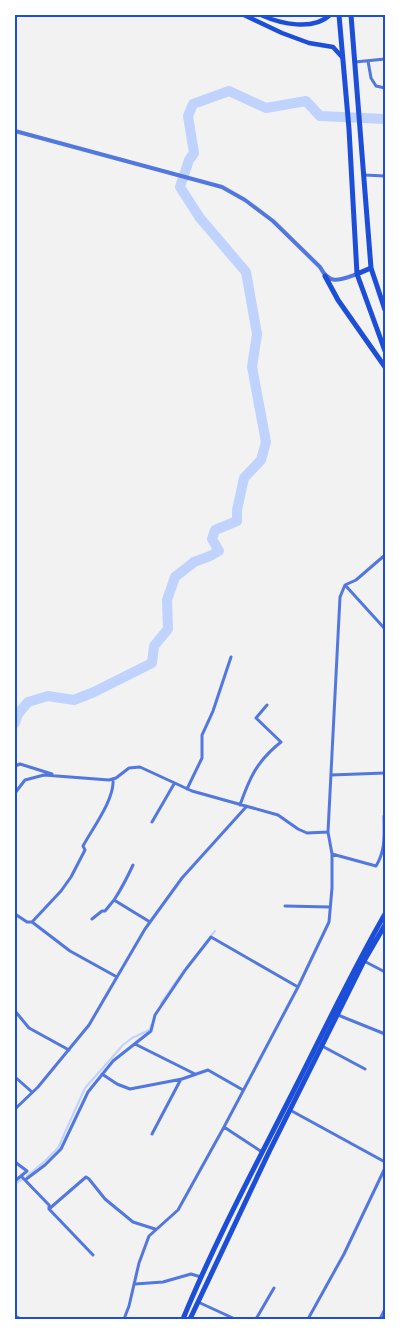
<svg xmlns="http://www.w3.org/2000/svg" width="400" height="1334" font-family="Ubuntu,sans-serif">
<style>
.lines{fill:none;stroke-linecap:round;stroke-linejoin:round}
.stream{stroke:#bfd3fe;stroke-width:2}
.river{stroke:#bfd3fe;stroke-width:10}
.minor{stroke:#5277de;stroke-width:3}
.tertiary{stroke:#5277de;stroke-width:4}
.secondary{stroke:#1d4ed8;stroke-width:4.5}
.primary{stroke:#1d4ed8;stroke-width:5}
.neatline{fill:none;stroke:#1d4ed8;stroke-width:2}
</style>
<rect width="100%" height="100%" fill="#f2f2f2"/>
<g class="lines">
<path class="stream" d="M 210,937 L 215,931
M 161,1003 L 184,970
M 27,1176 L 45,1161 L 58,1148 L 85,1088 L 123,1045 L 132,1038 L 145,1032 L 150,1029 L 151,1025
M 15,1184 L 23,1179"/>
<path class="river" d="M 15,723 L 18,714 L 28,702 L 48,696 L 74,700 L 94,692 L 152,663 L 154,646 L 168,629 L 167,600 L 175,577 L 194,562 L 210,556 L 219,551 L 212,539 L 215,530 L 237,521 L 237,510 L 244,478 L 261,460 L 266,442 L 252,367 L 257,334 L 246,272 L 200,218 L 180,187 L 189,160 L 194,153 L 188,116 L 193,104 L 229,91 L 266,108 L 306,101 L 320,116 L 385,119"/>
<path class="minor" d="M 368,61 L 371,78 L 376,86 L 385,88
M 355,62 L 385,59
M 364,175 L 385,176
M 345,585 L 385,629
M 15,766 L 20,764 L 52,774
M 331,775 L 385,773
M 187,789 L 202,758 L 202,735 L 213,711 L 231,657
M 15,793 L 25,780 L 44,775 L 109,780 L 116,778 L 129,768 L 140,767 L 192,791 L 278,815 L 298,829 L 307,833 L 328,832
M 240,805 C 250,777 257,761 281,742 L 256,718 L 267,705
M 152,822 L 174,784
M 332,854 L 376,866 C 386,850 384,834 384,816
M 133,865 C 127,878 122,888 114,900 L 150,922
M 285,906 L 330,907
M 15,914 L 27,922 L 32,922 L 70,951 L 117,977
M 92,919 L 102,911 L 105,911 L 114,900
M 32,922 L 61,891 L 71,877 L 85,850 L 83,846 C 92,829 115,799 113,779
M 364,961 L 385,972
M 15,1011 L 29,1028 L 69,1050
M 338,1015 L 385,1034
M 135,1044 L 195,1074
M 322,1046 L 365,1069
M 102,1074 L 117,1084 L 130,1089 L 182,1079 L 208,1070 L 243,1090
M 15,1077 L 32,1092
M 15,1109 L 38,1087 L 89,1025 L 145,929 L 182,878 L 246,807
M 290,1110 L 385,1162
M 224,1127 L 262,1152
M 152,1134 L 181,1079
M 15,1162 L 27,1171 L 15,1181
M 22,1177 L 49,1205 L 49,1209 L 93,1255
M 25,1180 L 45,1165 L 61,1149 L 88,1092 L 113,1061 L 151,1031 L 155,1015 L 186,969 L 211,937 L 298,987
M 49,1209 L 86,1177 L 89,1179 L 105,1199 L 133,1222 L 155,1229
M 135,1284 L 163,1282 L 191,1274 L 201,1277
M 198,1302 L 235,1319
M 15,1316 L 19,1318
M 124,1319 L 129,1306 L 139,1263 L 149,1236 L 178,1210 L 224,1127 L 298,987 L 329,922 L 332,888 L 332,854 L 328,832 L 340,597 L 345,585 L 356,580 L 385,555
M 256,1319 L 274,1288
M 308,1319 L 344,1254 L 385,1168
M 380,1319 L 385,1309"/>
<path class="tertiary" d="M 15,131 L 222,187 L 245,200 L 273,221 L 320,267 C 330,286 340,280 357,274"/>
<path class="secondary" d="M 244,15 L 282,33 L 309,43 L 333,47 L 342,57
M 261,15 C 281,24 313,31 330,15"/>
<path class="primary" d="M 339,15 L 349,129 L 357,274 L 385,351
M 351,15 L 371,268 L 385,310
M 357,274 L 371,268
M 325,276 L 338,300 L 385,367
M 183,1319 C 215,1241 256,1165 294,1090 C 324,1031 352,971 385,914
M 190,1319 L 269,1152 L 364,961 L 385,925"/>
</g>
<rect width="400" height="1334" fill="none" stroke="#ffffff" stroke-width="32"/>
<rect x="16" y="16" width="368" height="1302" class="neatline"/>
</svg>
